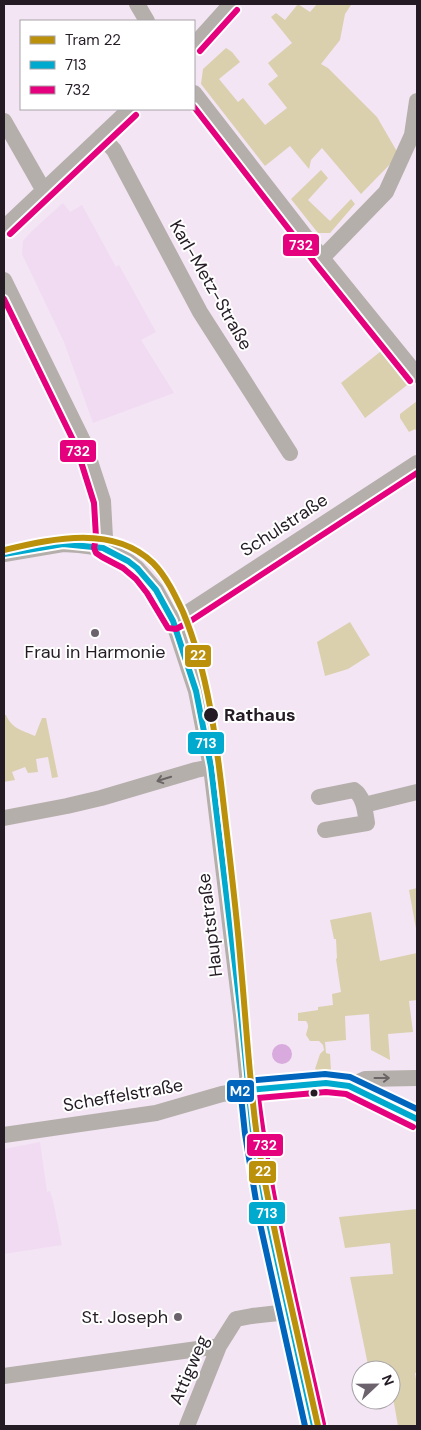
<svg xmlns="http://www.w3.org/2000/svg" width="421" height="1430" font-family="'DM Sans',sans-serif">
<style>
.built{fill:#f1dbf3}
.green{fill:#dad0ad}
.water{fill:#d8aadd}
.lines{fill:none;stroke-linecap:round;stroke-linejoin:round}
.minor{stroke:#b4afaa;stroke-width:16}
.bus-1-casing{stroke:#fff;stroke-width:10}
.bus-2-casing{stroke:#fff;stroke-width:10}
.bus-3-casing{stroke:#fff;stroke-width:10}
.bus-1{stroke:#00a9ce;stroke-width:6}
.bus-2{stroke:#e5007d;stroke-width:6}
.bus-3{stroke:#0065bd;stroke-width:6}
.tram-1-casing{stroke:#fff;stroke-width:10}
.tram-1{stroke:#bb900b;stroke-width:6}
.oneway{stroke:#6c6568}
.poi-dot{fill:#6c626d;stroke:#fff;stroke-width:2}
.stop-dot{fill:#241b25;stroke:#fff;stroke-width:2}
.labels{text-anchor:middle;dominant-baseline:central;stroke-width:4;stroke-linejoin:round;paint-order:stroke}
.street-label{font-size:18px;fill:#241b25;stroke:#fff}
.poi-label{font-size:18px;fill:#241b25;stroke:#fff}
.stop-label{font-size:18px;font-weight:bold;fill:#241b25;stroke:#fff;text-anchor:start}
.line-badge{stroke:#fff;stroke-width:2}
.badge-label{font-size:14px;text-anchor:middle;font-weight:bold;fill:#fff}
</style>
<rect width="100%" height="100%" fill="#f3e5f4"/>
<path class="built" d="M 63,203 L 70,212 L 82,205 L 116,267 L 119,265 L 156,332 L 141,340 L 174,393 L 93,423 L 64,342 L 22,254 L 23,241 L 32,231 Z
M 40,1142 L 47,1192 L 50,1191 L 53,1201 L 62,1245 L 4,1254 L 4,1149 Z"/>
<path class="green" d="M 298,4 L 310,12 L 317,4 L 349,4 L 351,5 L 345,14 L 340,40 L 321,64 L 328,68 L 377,117 L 399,155 L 361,194 L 322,148 L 311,160 L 309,169 L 290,146 L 265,166 L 201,84 L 203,69 L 226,48 L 232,52 L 240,62 L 219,79 L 238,102 L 243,98 L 265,125 L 287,108 L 268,84 L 278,76 L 268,63 L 292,43 L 271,17 L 276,13 L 285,20 Z
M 321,170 L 328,178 L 308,200 L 330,221 L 351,199 L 355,204 L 330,233 L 318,233 L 291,199 Z
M 385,348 L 411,382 L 365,418 L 341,383 Z
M 417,401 L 417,432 L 415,429 L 409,432 L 400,418 L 400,414 Z
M 350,622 L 370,655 L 348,669 L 325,676 L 317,642 Z
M 4,715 L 6,715 C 12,729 22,730 35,736 L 42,718 L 46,718 L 58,777 L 52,778 L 48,757 L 36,759 L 38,772 L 28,773 L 25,767 L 12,772 L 15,780 L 4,782 Z
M 417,888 L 417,934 L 409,890 Z
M 371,912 L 380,961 L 417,953 L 417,1000 L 409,1001 L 413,1032 L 388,1034 L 390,1060 L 371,1050 L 369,1014 L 345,1016 L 346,1040 L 325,1042 L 326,1053 L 330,1054 L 331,1071 L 318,1071 L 315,1069 L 320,1054 L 324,1050 L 323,1045 L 319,1041 L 310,1041 L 306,1035 C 307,1029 310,1026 306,1021 L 298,1021 L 298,1013 L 318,1010 L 318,1007 L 333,1005 L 332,994 L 341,992 L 336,959 L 337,958 L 336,939 L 334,939 L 330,920 Z
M 417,1209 L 417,1373 L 415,1373 L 417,1386 L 417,1426 L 398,1426 L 391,1386 L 391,1370 L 369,1370 L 350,1277 L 393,1274 L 390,1243 L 345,1248 L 339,1217 Z"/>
<path class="water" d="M272 1054a10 10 0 1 1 20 0a10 10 0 1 1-20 0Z"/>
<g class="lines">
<path class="minor" d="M 137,4 L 147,21
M 194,45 L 231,4
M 194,93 L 322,258 L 417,375
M 4,121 L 44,191
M 101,136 L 114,150 L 200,312 L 290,453
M 4,228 L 130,109
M 322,258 L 386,192 L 412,135 L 417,101
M 4,280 L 84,443 L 103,501 L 105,538 L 103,548
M 4,554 L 63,544 L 79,545 L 103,548 L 128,561 L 137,568 L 156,590 L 173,621 L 196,691 L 211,767 L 241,1015 L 253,1133 L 267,1214 L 314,1426
M 173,621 L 184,615 L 417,463
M 319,797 L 354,790 C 364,797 365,811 367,823 L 325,830
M 364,805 L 417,792
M 4,818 L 67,806 L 101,798 L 196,770 L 211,767
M 349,1086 L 365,1079 L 417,1078
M 4,1135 L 156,1113 L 222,1094 L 248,1090 L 326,1083 L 349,1086 L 417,1119
M 4,1376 L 219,1346
M 187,1426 L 219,1346 L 236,1319 L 252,1316 L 288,1312"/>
<defs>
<path id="bus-1" d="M 4,554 L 63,544 L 103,548 L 128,561 L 137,568 L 156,590 L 173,621 L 196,691 L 211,767 L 241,1015 L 253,1133 L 267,1214 L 314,1426
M 248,1090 L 326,1083 L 349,1086 L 417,1119"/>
<path id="bus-2" d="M 200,51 L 237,10
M 194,107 L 315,263 L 410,381
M 10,234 L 136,115
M 4,299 L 76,446 L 94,503 L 96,537 L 94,548 L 96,553 L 102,557 L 123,568 L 136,579 L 147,593 L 168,628 L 176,629 L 189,622 L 417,473
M 323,1424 C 299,1316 272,1208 258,1098 L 326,1092 L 346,1094 L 413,1127"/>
<path id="bus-3" d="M 305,1426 L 259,1219 L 245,1134 L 240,1087 L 242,1083 L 246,1081 L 325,1074 L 350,1077 L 417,1109"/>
</defs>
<use href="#bus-1" class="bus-1-casing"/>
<use href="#bus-2" class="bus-2-casing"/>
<use href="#bus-3" class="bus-3-casing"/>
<use href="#bus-1" class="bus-1"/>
<use href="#bus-2" class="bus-2"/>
<use href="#bus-3" class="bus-3"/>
<defs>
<path id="tram-1" d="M 4,550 C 52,539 113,524 153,563 C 166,576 175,595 183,612 C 210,677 217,748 225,817 C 231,867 237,917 241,967 C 246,1021 249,1075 256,1129 C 263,1181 275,1232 286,1283 C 297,1331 307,1378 318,1426"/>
</defs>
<use href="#tram-1" class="tram-1-casing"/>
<use href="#tram-1" class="tram-1"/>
</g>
<defs><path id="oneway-shaft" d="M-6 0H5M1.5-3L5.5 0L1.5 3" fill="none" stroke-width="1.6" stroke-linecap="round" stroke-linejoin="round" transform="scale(1.25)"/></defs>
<g class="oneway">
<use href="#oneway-shaft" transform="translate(164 779) rotate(163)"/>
<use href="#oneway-shaft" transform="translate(382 1078)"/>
</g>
<g class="poi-dot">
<circle cx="95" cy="633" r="5"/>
<circle cx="178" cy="1317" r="5"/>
</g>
<g class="stop-dot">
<circle cx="211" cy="715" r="8"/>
<circle cx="314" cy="1093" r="4.5"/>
</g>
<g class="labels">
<g class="street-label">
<text transform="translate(211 285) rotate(60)">Karl-Metz-Straße</text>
<text transform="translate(284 525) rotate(-33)">Schulstraße</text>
<text transform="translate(210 925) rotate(-97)">Hauptstraße</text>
<text transform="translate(123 1095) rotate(-10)">Scheffelstraße</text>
<text transform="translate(189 1370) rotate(-67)">Attigweg</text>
</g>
<g class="poi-label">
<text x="95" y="652">Frau in Harmonie</text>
<text x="168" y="1317" text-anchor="end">St. Joseph</text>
</g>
<g class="stop-label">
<text x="224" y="715">Rathaus</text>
</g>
</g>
<g class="line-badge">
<rect x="282" y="233" width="38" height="24" rx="5" fill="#e5007d"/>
<rect x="59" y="439" width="38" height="24" rx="5" fill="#e5007d"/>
<rect x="184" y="644" width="28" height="24" rx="5" fill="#bb900b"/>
<rect x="187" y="731" width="38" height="24" rx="5" fill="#00a9ce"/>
<rect x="226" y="1079" width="29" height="24" rx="5" fill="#0065bd"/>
<rect x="246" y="1133" width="38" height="24" rx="5" fill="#e5007d"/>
<rect x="248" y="1160" width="29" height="24" rx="5" fill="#bb900b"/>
<rect x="248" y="1201" width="38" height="24" rx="5" fill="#00a9ce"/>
</g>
<g class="badge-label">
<text x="301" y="250">732</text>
<text x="78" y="456">732</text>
<text x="198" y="660">22</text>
<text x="206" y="748">713</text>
<text x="240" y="1096">M2</text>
<text x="265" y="1150">732</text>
<text x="263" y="1176">22</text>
<text x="267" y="1218">713</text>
</g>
<rect width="421" height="1430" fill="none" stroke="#241b25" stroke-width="10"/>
<rect x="20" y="20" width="175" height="90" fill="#ffffff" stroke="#a7a4a8"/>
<rect x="30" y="36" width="25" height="8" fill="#bb900b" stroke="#a7a4a8"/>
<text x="65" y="45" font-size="15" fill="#241b25">Tram 22</text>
<rect x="30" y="61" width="25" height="8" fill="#00a9ce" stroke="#a7a4a8"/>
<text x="65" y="70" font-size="15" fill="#241b25">713</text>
<rect x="30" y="86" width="25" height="8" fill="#e5007d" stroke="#a7a4a8"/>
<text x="65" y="95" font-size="15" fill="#241b25">732</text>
<g transform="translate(376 1385) rotate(68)"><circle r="24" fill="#ffffff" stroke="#a7a4a8"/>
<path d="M0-4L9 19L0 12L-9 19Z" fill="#6c626d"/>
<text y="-8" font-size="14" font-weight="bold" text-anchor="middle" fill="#241b25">N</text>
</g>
</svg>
